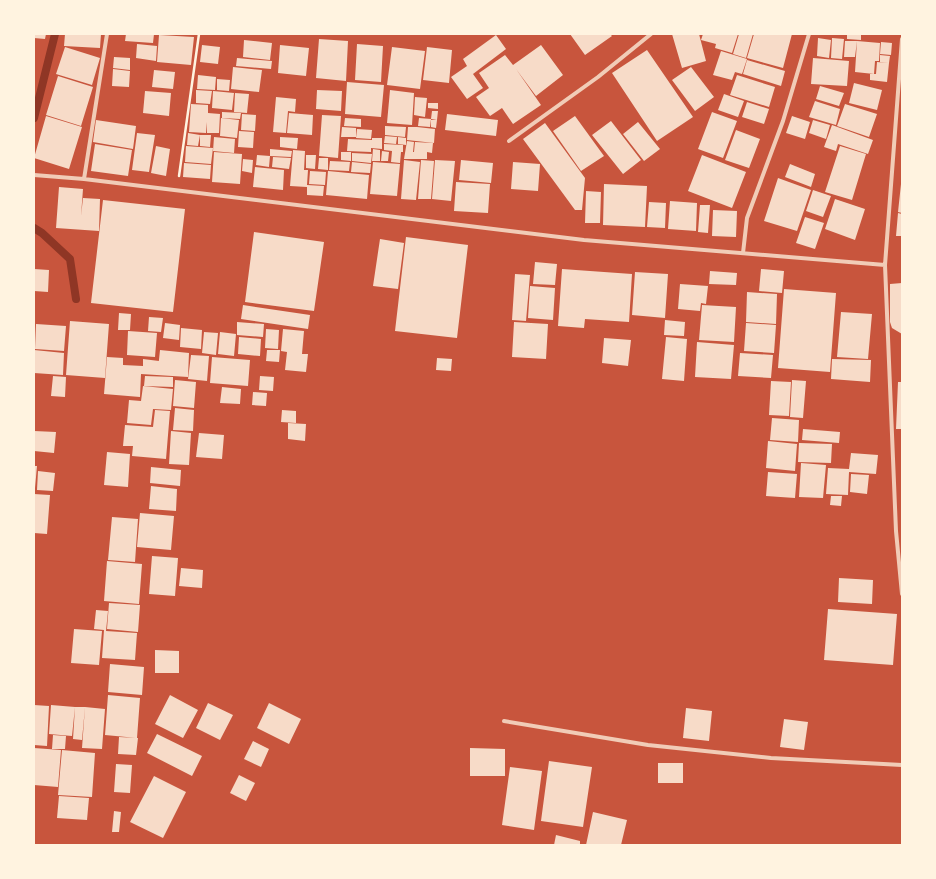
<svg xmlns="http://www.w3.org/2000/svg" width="936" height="879" font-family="Ubuntu,sans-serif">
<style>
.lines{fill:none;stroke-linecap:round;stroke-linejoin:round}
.stream{stroke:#8f3625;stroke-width:8}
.building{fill:#f7dbc8}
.path{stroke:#fff3e0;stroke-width:2.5}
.minor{stroke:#f1ccb7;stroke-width:4}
</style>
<rect width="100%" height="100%" fill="#c8553d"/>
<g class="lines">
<path class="stream" d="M 34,118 L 55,34
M 34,228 L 42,233 L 70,259 L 76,299"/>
</g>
<path class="building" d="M 34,34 L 46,34 L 45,39 L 34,38 Z
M 65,34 L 101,34 L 100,48 L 64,46 Z
M 126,34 L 154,34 L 153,43 L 125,41 Z
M 570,34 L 610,34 L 612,36 L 585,55 Z
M 672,34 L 699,34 L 706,61 L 682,68 Z
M 703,34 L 738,34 L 732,53 L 715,48 L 716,44 L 701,40 Z
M 739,34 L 753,34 L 746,58 L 733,54 Z
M 754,34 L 792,34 L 783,68 L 747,58 Z
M 847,34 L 861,34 L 861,40 L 847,39 Z
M 159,35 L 194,37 L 191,65 L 157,62 Z
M 496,35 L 506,49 L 473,74 L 483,88 L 467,99 L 451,77 L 467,66 L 463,59 Z
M 818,38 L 831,40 L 829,58 L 817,56 Z
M 832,38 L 844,39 L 842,59 L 831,58 Z
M 319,39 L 348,41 L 346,81 L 316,78 Z
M 244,40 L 272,43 L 270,60 L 243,57 Z
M 845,41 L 857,41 L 855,57 L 844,57 Z
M 857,41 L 880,43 L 879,61 L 875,61 L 874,74 L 855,72 Z
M 881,42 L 892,43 L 891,55 L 880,54 Z
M 137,44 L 157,46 L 156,61 L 136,58 Z
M 357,44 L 383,46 L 381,82 L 355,80 Z
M 202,45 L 220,47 L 218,64 L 200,62 Z
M 280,45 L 309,48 L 306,76 L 278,73 Z
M 541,45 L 563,75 L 536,96 L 516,69 L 541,105 L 513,124 L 502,108 L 490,116 L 476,97 L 489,88 L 479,73 L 505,55 L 513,65 Z
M 65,47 L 100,58 L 92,85 L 56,74 Z
M 392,47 L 425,51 L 420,89 L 387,85 Z
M 427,47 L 452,50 L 449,83 L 423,80 Z
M 647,50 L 693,117 L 657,141 L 612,73 Z
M 721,51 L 747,59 L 742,74 L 735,72 L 732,80 L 713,75 Z
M 880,55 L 890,56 L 889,63 L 880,62 Z
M 114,57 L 130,58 L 130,70 L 113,68 Z
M 237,58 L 272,61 L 271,69 L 236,66 Z
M 813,58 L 849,61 L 847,86 L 811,84 Z
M 747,60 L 785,71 L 781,86 L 743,74 Z
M 877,62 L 889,63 L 887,82 L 870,80 L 870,74 L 876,74 Z
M 233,67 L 262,70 L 259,92 L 231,89 Z
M 691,67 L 714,97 L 695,111 L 672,80 Z
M 113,69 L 130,71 L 129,87 L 112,86 Z
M 154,70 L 175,72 L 173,89 L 152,87 Z
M 198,75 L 216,77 L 215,90 L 197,89 Z
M 737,75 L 775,87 L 769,107 L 730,95 Z
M 58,76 L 93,87 L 81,126 L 46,115 Z
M 217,79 L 230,80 L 229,91 L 217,90 Z
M 347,82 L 384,85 L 381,117 L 345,114 Z
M 854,83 L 882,90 L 877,110 L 849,103 Z
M 820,86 L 844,93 L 839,106 L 816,99 Z
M 196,90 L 212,91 L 210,104 L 196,103 Z
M 317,90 L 342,91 L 341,111 L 316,109 Z
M 390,90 L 414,93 L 412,125 L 387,123 Z
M 145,91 L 171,93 L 169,116 L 143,113 Z
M 213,91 L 234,93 L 232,110 L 212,108 Z
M 235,93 L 249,94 L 247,113 L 234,112 Z
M 724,94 L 744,101 L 738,117 L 718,110 Z
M 276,97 L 296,99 L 295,112 L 288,111 L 286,133 L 273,132 Z
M 415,97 L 427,98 L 425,117 L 414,115 Z
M 815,101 L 840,109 L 836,125 L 809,117 Z
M 747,102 L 769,109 L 764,124 L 742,117 Z
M 428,103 L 438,103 L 438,109 L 428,108 Z
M 191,104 L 208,105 L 208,113 L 220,114 L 219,133 L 207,133 L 207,122 L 206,133 L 189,132 Z
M 845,104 L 877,114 L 869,137 L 837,126 Z
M 432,111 L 438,111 L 437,120 L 431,119 Z
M 222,112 L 241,113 L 240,119 L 222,118 Z
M 712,112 L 737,121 L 723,158 L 698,149 Z
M 289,113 L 313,115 L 312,135 L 287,133 Z
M 242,114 L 256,115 L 255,131 L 241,130 Z
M 447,114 L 498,120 L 496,136 L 445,130 Z
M 322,115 L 341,116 L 338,158 L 319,156 Z
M 46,116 L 82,127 L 69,169 L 34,158 Z
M 575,116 L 604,156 L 581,171 L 553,131 Z
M 792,116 L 810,122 L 805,139 L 786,133 Z
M 221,118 L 239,120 L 237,138 L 220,136 Z
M 345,118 L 361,119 L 361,127 L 344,126 Z
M 419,118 L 431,119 L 430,127 L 418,126 Z
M 96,120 L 136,126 L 133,149 L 93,142 Z
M 431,120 L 437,120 L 436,128 L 431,127 Z
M 813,120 L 830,125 L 826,139 L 809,133 Z
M 611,121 L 641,160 L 623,174 L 592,135 Z
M 638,122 L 660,149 L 644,161 L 623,134 Z
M 545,123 L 585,178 L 582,210 L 575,210 L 523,139 Z
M 832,125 L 873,140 L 868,154 L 838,144 L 836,151 L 824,147 Z
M 385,126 L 406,127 L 405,137 L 385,135 Z
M 342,127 L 356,128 L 356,137 L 341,137 Z
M 408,127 L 417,127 L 416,141 L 407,140 Z
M 417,127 L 435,129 L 434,143 L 416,141 Z
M 357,129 L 372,130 L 371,139 L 356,138 Z
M 736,130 L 760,139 L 749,168 L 725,160 Z
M 239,131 L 254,132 L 253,148 L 238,147 Z
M 137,133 L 155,135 L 149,172 L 132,170 Z
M 188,133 L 200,135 L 198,146 L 187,145 Z
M 200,135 L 211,135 L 210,147 L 200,146 Z
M 385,136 L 397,137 L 396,144 L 384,143 Z
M 214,137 L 235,139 L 234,153 L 213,151 Z
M 280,137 L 298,138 L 297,149 L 280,147 Z
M 398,137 L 406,138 L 406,145 L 398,144 Z
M 372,138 L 382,138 L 382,149 L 371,148 L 371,152 L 347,151 L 348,139 L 372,140 Z
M 407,141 L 414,142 L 413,152 L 414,152 L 415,142 L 433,143 L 432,153 L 427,152 L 427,159 L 404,159 Z
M 95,144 L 132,150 L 128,176 L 91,171 Z
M 384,144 L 403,145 L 403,152 L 401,152 L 400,163 L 391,162 L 392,151 L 384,150 Z
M 156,146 L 170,149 L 166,176 L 151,173 Z
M 186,146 L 213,148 L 211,164 L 185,162 Z
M 840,146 L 866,154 L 852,200 L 825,192 Z
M 270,149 L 292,151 L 291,157 L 270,156 Z
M 373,149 L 380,150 L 380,161 L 372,161 Z
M 293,150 L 305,151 L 304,170 L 308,170 L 307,185 L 324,186 L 323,196 L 307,195 L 307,187 L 290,186 Z
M 382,151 L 389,152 L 388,161 L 381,161 Z
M 214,152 L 242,154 L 240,184 L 212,182 Z
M 341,152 L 351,152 L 351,161 L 341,160 Z
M 352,153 L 372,154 L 371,163 L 352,161 Z
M 257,155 L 270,156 L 269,167 L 256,165 Z
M 306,155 L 316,155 L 315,169 L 306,168 Z
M 702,155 L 746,172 L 732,208 L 688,191 Z
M 273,157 L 291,158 L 289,169 L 272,167 Z
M 319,158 L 328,158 L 328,170 L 318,169 Z
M 243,159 L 253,160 L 252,173 L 242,171 Z
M 404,160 L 420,162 L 416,200 L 401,199 Z
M 421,160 L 434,161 L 431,199 L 418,199 Z
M 435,160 L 455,161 L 451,201 L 432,199 Z
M 461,160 L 493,163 L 491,183 L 459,180 Z
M 330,161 L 350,162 L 349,171 L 329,170 Z
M 352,162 L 371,164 L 370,173 L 351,172 Z
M 373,162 L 400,164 L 397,196 L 370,194 Z
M 513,162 L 540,164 L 538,191 L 511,189 Z
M 184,163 L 211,165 L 210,179 L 183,177 Z
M 790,164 L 815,174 L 811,187 L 785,177 Z
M 255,167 L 284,170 L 283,190 L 253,187 Z
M 310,171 L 326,172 L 325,185 L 309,184 Z
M 328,171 L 369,175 L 367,199 L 326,195 Z
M 778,178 L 811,190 L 797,231 L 764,221 Z
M 456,182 L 490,184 L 488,213 L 454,211 Z
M 604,184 L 647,186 L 645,227 L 603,225 Z
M 901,184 L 902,184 L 902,213 L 898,212 Z
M 59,187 L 83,189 L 81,216 L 83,198 L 100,199 L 99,231 L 56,228 Z
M 813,190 L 831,196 L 823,217 L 806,211 Z
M 586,191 L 601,192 L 600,223 L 585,223 Z
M 835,199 L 865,209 L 855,240 L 825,229 Z
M 103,200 L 185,209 L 173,312 L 91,303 Z
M 670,201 L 697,203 L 696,231 L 668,229 Z
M 649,202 L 666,203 L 665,228 L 647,227 Z
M 700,205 L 710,205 L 708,233 L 698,232 Z
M 713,210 L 737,211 L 736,237 L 712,236 Z
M 898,213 L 902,214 L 902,236 L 896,236 Z
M 805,217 L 824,223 L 815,249 L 796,243 Z
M 254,232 L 324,242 L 314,311 L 245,302 Z
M 406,237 L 468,245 L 457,338 L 395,331 Z
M 380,239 L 404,243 L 398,289 L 373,286 Z
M 535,262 L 557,264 L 555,285 L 533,284 Z
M 34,269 L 49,270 L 48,292 L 34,291 Z
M 562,269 L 632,274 L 629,322 L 585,319 L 584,328 L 558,326 Z
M 761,269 L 784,271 L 782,293 L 759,291 Z
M 710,271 L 737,273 L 736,285 L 709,284 Z
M 635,272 L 668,274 L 665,318 L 632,315 Z
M 515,274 L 530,275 L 526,321 L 512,320 Z
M 902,283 L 902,334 L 892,328 L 890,322 L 890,284 Z
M 680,284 L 708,286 L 706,304 L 701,303 L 700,311 L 678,309 Z
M 530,286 L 555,288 L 553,320 L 528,318 Z
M 784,289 L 836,293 L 830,372 L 778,368 Z
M 747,292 L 777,294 L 776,324 L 746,322 Z
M 243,305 L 310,315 L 308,329 L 241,319 Z
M 702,305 L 736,307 L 734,342 L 699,340 Z
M 841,312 L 872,314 L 868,359 L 837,357 Z
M 119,313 L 131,314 L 130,330 L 118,330 Z
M 149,317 L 163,318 L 161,332 L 148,331 Z
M 665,320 L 685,322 L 684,336 L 664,335 Z
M 70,321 L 109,324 L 105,378 L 66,375 Z
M 237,322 L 264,324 L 263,337 L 237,335 Z
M 514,322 L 548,324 L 546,359 L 512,357 Z
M 165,323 L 180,325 L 179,340 L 163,338 Z
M 746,323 L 776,325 L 774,353 L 744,351 Z
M 36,324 L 66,326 L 64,351 L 35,349 Z
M 181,328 L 202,330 L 201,349 L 180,347 Z
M 266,329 L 279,330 L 278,349 L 265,348 Z
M 283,329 L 304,331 L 302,354 L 308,354 L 306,372 L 285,370 L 287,352 L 281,351 Z
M 128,331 L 157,333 L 155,357 L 127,355 Z
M 204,332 L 218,333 L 216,355 L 202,353 Z
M 220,332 L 236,334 L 234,356 L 218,354 Z
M 239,337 L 261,339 L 260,356 L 238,354 Z
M 666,337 L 687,339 L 684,381 L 662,379 Z
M 604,338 L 631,340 L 628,366 L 602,363 Z
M 697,342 L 734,345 L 731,379 L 695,377 Z
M 34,350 L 64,353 L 63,375 L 34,373 Z
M 160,350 L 189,353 L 188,377 L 141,374 L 140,397 L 104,394 L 107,357 L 123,358 L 123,365 L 143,366 L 143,359 L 159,361 L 158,369 Z
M 267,350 L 280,350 L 279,362 L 266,361 Z
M 740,353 L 773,355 L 771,378 L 738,376 Z
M 191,355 L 209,356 L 207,381 L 188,379 Z
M 212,357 L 250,360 L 248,386 L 210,383 Z
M 437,358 L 452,359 L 451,371 L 436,370 Z
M 832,359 L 871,360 L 870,382 L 831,379 Z
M 53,376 L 66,377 L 65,397 L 51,396 Z
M 145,376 L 173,377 L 173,387 L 144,386 Z
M 260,376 L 274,377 L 273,391 L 259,390 Z
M 175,380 L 196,382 L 194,408 L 173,406 Z
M 792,380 L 806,381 L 803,418 L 790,417 Z
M 771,381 L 791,382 L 789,416 L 769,415 Z
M 898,382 L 902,382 L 902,429 L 896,429 Z
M 143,386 L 173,389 L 171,410 L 153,409 L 151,425 L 127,423 L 129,400 L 141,401 Z
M 222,387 L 241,389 L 240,404 L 220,403 Z
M 253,392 L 267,393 L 266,406 L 252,405 Z
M 175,408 L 194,410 L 193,431 L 173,430 Z
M 155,410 L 170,411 L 166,459 L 132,456 L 133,446 L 123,446 L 125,425 L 153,427 Z
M 282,410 L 296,411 L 296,423 L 281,422 Z
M 772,418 L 799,420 L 798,442 L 770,440 Z
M 288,423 L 306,424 L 305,441 L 288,439 Z
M 803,429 L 840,432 L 839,443 L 802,440 Z
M 34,431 L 56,432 L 54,453 L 34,451 Z
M 171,431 L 191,433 L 189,465 L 169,464 Z
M 199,433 L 224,435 L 222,459 L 196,457 Z
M 768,441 L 797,444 L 795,471 L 766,468 Z
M 799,443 L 832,444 L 831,463 L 798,462 Z
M 107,452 L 130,454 L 128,487 L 104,485 Z
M 851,453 L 878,455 L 876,474 L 849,472 L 848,495 L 826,494 L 828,468 L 849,469 Z
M 801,463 L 826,465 L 823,498 L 799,497 Z
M 34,466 L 37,466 L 35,488 L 34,488 Z
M 151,467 L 181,470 L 180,486 L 150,483 Z
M 38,471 L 55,473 L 53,491 L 37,490 Z
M 768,472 L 797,474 L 795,498 L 766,496 Z
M 851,474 L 869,475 L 867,494 L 850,492 Z
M 151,486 L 177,489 L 176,511 L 149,509 Z
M 34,494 L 50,495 L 47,534 L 34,533 Z
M 831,496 L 842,496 L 841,506 L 830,505 Z
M 140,513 L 174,516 L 171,550 L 137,547 Z
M 112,517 L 138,519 L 135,562 L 108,560 Z
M 152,556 L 178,558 L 175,596 L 149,594 Z
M 107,561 L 142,564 L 139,604 L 104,601 Z
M 181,568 L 203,570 L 202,588 L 179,586 Z
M 839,578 L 873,580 L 872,604 L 838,602 Z
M 109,603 L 140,605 L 138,632 L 107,629 Z
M 828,609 L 897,614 L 893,665 L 824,660 Z
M 96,610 L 108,611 L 106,631 L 137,633 L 135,660 L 102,658 L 104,630 L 94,629 Z
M 74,629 L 102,631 L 99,665 L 71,663 Z
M 155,650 L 179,651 L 179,673 L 155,673 Z
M 110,664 L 144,667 L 142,695 L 108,692 Z
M 108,695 L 140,698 L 137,738 L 105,735 Z
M 170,695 L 198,710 L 183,738 L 155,724 Z
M 208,703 L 233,715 L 220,740 L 196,728 Z
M 269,703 L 301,719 L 289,744 L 257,728 Z
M 34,705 L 49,706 L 47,746 L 34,745 Z
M 51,705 L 75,707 L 72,736 L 49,734 Z
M 75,707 L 85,707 L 82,740 L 73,739 Z
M 85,707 L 105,709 L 102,749 L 82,748 Z
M 686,708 L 712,711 L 709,741 L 683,738 Z
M 784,719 L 808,722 L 804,750 L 780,747 Z
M 157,734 L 202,756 L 192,776 L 147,753 Z
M 53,735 L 66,736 L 65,749 L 52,749 Z
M 119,737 L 138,738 L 136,755 L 118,754 Z
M 253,741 L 269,749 L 261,767 L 244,759 Z
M 34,748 L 61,750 L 58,787 L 34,785 Z
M 470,748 L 505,749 L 505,776 L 470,776 Z
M 62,750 L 95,753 L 92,797 L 58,795 Z
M 549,761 L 592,767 L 583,827 L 541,821 Z
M 658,763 L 683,763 L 683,783 L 658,783 Z
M 116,764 L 132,765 L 130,793 L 114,792 Z
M 510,767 L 542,771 L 534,830 L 502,825 Z
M 239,775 L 255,783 L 246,801 L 230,793 Z
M 154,776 L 186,792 L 163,838 L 130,822 Z
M 59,796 L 89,798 L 87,820 L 57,818 Z
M 114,811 L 121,812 L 119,832 L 112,832 Z
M 593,812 L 627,820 L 621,845 L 586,845 Z
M 556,835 L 580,841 L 580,845 L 554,845 Z"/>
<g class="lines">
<path class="path" d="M 179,176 L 199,34"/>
<path class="minor" d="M 902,39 L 885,265 L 896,531 L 902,594
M 509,141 L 598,77 L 651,34
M 34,175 L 84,179 L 584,240 L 885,265
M 84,179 L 107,34
M 743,253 L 747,218 L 783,121 L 809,34
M 504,721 L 648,745 L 771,758 L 902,765"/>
</g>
<rect width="936" height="879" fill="none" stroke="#fff3e0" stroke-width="70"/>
</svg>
